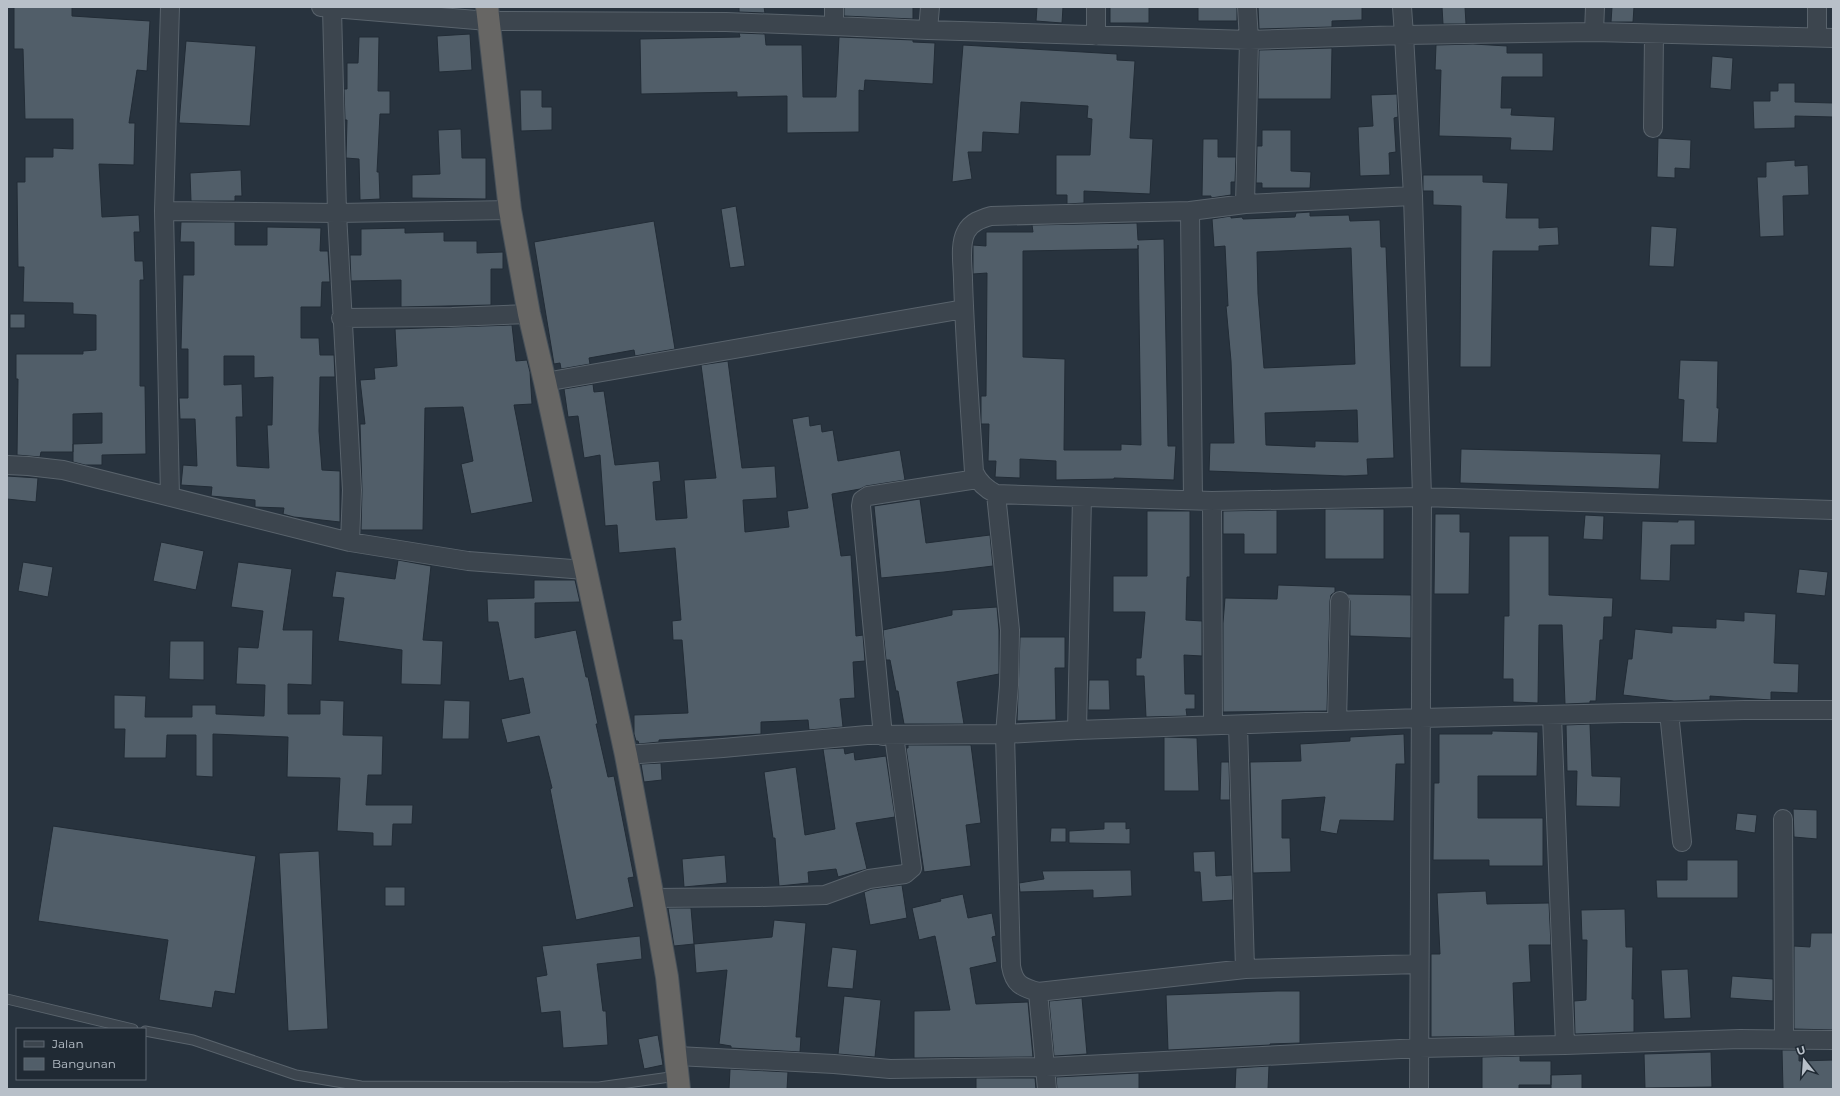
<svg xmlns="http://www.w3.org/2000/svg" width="1840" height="1096" font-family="Montserrat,sans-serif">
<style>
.building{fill:#515e69;stroke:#222c36;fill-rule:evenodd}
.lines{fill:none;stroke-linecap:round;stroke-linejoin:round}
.service-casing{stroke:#59636c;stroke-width:11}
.minor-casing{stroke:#59636c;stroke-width:20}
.trunk-casing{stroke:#465059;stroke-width:24}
.service{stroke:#3c454e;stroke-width:9}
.minor{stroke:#3c454e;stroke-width:18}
.trunk{stroke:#676664;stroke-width:22}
</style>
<rect width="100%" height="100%" fill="#28333e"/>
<path class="building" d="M 14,7 L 72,7 L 72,16 L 150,21 L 147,71 L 137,70 L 129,123 L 135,123 L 134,165 L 99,164 L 102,217 L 139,215 L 140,232 L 134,232 L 135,261 L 143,261 L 144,280 L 140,280 L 140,386 L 145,386 L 146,454 L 102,455 L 102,465 L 85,465 L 73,462 L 73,444 L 102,443 L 102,413 L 73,414 L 73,452 L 41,452 L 40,457 L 17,455 L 18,379 L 16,379 L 16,354 L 83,354 L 83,351 L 96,350 L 96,315 L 73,314 L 73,303 L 23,302 L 24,267 L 18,267 L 17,182 L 25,182 L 25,157 L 53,157 L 53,148 L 73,149 L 73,119 L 25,119 L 23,49 L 14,49 Z
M 739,7 L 764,7 L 765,13 L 739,12 Z
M 844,7 L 913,7 L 913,19 L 844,16 Z
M 1037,7 L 1063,7 L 1062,23 L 1036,21 Z
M 1110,7 L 1149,7 L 1149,23 L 1110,23 Z
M 1198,7 L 1237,7 L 1237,21 L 1198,21 Z
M 1258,7 L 1362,7 L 1362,20 L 1332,21 L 1332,27 L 1259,29 Z
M 1442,7 L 1465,7 L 1466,24 L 1443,24 Z
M 1612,7 L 1634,7 L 1633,22 L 1611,22 Z
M 739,33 L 765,34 L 766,45 L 802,45 L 803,97 L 836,97 L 839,37 L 913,40 L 913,42 L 935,43 L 933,84 L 865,80 L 864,91 L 859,90 L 859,132 L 787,133 L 787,96 L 737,97 L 737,92 L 641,94 L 640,39 L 740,37 Z
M 470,34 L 472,70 L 439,72 L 437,36 Z
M 359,37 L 379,37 L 378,91 L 390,91 L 390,114 L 380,114 L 377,172 L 379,172 L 380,199 L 360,200 L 359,159 L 346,158 L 347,120 L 345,120 L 344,89 L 347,89 L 347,63 L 358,63 Z
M 186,41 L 256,46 L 250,126 L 179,123 Z
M 1473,44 L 1507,46 L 1507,53 L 1543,53 L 1543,77 L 1502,77 L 1501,108 L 1512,108 L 1511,115 L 1555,117 L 1553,151 L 1510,150 L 1511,138 L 1439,136 L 1441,70 L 1435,70 L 1436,45 Z
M 963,45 L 1117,54 L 1117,60 L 1135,61 L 1130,138 L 1153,139 L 1150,194 L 1084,191 L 1084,203 L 1067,204 L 1067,195 L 1056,195 L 1056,155 L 1090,155 L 1092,119 L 1087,118 L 1088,106 L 1021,102 L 1019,134 L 983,132 L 982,152 L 968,152 L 972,179 L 952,182 Z
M 1332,48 L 1331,99 L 1258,99 L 1259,50 Z
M 1712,56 L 1733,58 L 1731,90 L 1710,88 Z
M 1778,83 L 1795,83 L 1795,102 L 1833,103 L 1833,117 L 1795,116 L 1795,128 L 1754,129 L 1753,101 L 1770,101 L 1770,91 L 1778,91 Z
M 520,90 L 542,90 L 542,107 L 552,107 L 552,130 L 521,131 Z
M 1397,94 L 1398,117 L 1394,118 L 1396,152 L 1389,153 L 1390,175 L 1360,176 L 1358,127 L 1373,126 L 1371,95 Z
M 461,129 L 462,158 L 486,158 L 486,199 L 412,198 L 412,175 L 440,174 L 438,130 Z
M 1262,130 L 1291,130 L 1291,171 L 1311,172 L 1310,188 L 1262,188 L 1262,183 L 1256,183 L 1257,146 L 1262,146 Z
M 1658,138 L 1691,140 L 1690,169 L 1675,168 L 1675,178 L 1657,177 Z
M 1203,139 L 1218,139 L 1218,157 L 1236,157 L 1235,182 L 1231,182 L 1231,195 L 1211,198 L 1211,196 L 1202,196 Z
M 1795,160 L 1795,166 L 1808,165 L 1809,195 L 1783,196 L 1784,236 L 1760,237 L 1757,177 L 1766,177 L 1766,162 Z
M 241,170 L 242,196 L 235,196 L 235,201 L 191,201 L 190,173 Z
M 1423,175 L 1483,175 L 1483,182 L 1508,183 L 1506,218 L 1539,218 L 1539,228 L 1558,227 L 1559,245 L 1539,246 L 1539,251 L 1493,251 L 1491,367 L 1460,367 L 1461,206 L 1433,205 L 1433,191 L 1423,191 Z
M 736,206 L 745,266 L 730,268 L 721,209 Z
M 1310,212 L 1310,216 L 1349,215 L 1350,221 L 1380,220 L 1381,247 L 1386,247 L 1394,458 L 1367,459 L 1368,475 L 1345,476 L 1209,471 L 1210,443 L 1234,443 L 1231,361 L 1226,306 L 1228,306 L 1225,246 L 1214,247 L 1212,219 L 1231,216 L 1231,218 L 1242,217 L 1243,219 L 1295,217 L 1296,213 ZM 1351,248 L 1355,364 L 1264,368 L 1258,294 L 1257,252 ZM 1357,410 L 1358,442 L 1315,441 L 1315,447 L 1266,445 L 1265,413 Z
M 654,221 L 675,349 L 635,356 L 634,350 L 589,358 L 590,364 L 561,369 L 560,363 L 554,364 L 534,242 Z
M 181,222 L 235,222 L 235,245 L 267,245 L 267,227 L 321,228 L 320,251 L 328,251 L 330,282 L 322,282 L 321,307 L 301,307 L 301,338 L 319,338 L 320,355 L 334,355 L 335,377 L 320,377 L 319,431 L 322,470 L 340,471 L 340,522 L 294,517 L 283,514 L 284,508 L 255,507 L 255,500 L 211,496 L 212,487 L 181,485 L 183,465 L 197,466 L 195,419 L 180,419 L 179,398 L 188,398 L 188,349 L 181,349 L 183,275 L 194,275 L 194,242 L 180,242 ZM 224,356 L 254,356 L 254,378 L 273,377 L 272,425 L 267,425 L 269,468 L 237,466 L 236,417 L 243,417 L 242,384 L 224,385 Z
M 1137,223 L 1138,240 L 1164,239 L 1168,446 L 1176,446 L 1174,480 L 1114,478 L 1114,479 L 1056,480 L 1056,461 L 1020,459 L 1020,478 L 995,477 L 996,461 L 988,461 L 989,424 L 981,424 L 981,396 L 986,396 L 987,273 L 973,274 L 973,245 L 986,246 L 986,232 L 1033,232 L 1032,225 ZM 1138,245 L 1141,445 L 1121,444 L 1121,450 L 1064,450 L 1065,359 L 1023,357 L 1023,251 L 1138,249 Z
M 1651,226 L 1677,228 L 1674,267 L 1649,266 Z
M 405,228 L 405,233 L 444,232 L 444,241 L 477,241 L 477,253 L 503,252 L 503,269 L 491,269 L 491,305 L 401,307 L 401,280 L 351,281 L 350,255 L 361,255 L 361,229 Z
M 10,314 L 25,314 L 25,328 L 10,328 Z
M 512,325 L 516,361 L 527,360 L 530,372 L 532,404 L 514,405 L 533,502 L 471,514 L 461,464 L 473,461 L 463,407 L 425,408 L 423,530 L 361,530 L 362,490 L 360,424 L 365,424 L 360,380 L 375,379 L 374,368 L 397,366 L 395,329 Z
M 1680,360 L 1718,361 L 1717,408 L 1719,408 L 1717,443 L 1682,442 L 1684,400 L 1678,399 Z
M 728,361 L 742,468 L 775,466 L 777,498 L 743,500 L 745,532 L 789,527 L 787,511 L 808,508 L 792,419 L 809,416 L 810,426 L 821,424 L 822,432 L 833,430 L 838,461 L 900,450 L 905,480 L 866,486 L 860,489 L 832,494 L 841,556 L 851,555 L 856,636 L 863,635 L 865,661 L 853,662 L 855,698 L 840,699 L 843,727 L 809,730 L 808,720 L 761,722 L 761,734 L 659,740 L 659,742 L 639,744 L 638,741 L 636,741 L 634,734 L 634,715 L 688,713 L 682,640 L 673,640 L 672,621 L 681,620 L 675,548 L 619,553 L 617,525 L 605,526 L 600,455 L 584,458 L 578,416 L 568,417 L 564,389 L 593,384 L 594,392 L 604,391 L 615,465 L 659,461 L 661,481 L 653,482 L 656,520 L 687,518 L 684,480 L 716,478 L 701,365 Z
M 1461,449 L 1661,454 L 1659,489 L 1460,483 Z
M 7,476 L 38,478 L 36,502 L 7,499 Z
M 920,499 L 926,543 L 990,535 L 993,566 L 944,572 L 881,578 L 874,506 Z
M 1325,509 L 1384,509 L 1384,559 L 1325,559 Z
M 1277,510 L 1277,554 L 1244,554 L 1244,534 L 1223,534 L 1223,511 Z
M 1147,511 L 1190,511 L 1190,577 L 1187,577 L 1186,620 L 1202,621 L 1202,656 L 1184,655 L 1185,694 L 1195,694 L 1195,709 L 1186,709 L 1187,716 L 1146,717 L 1144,676 L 1136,676 L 1136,658 L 1141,658 L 1145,612 L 1113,612 L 1113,576 L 1147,576 Z
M 1435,514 L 1460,514 L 1460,532 L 1470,532 L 1469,594 L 1434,594 Z
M 1585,515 L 1604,516 L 1603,540 L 1583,539 Z
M 1678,520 L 1695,520 L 1695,545 L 1671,545 L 1670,581 L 1640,580 L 1642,521 L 1678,522 Z
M 1509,536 L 1549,536 L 1549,595 L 1613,598 L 1612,617 L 1604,617 L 1603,640 L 1600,640 L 1596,701 L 1590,701 L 1590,703 L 1565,704 L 1562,625 L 1539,625 L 1538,703 L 1513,702 L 1513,679 L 1503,679 L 1504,616 L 1509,616 Z
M 161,542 L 204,551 L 196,590 L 153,581 Z
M 398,560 L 431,566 L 423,640 L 443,641 L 441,685 L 401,684 L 402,650 L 338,641 L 344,598 L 332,597 L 336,571 L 395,579 Z
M 23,562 L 53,567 L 48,597 L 18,591 Z
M 238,562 L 292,569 L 283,630 L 313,630 L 312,685 L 288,684 L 288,714 L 320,714 L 320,700 L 344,701 L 343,735 L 383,736 L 382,775 L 368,775 L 366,805 L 413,805 L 412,824 L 393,824 L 392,846 L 373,846 L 373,833 L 337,831 L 340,778 L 287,777 L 288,737 L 213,734 L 213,777 L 196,776 L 196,735 L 167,735 L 166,758 L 124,758 L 125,729 L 114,729 L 114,695 L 146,696 L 145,717 L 192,717 L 192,705 L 216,705 L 216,714 L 264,716 L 265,685 L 236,684 L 238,647 L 258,648 L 263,611 L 231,607 Z
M 1799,569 L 1828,572 L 1825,596 L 1796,593 Z
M 534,580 L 575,580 L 580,602 L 535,603 L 535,638 L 576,630 L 586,677 L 588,677 L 598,724 L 596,724 L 608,777 L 614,776 L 634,877 L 628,878 L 634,907 L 576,920 L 550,789 L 552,788 L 539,736 L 507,743 L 501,719 L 530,713 L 523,678 L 509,681 L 498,622 L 488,622 L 487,599 L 534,598 Z
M 1278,585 L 1335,587 L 1335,592 L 1331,595 L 1330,601 L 1327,711 L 1223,712 L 1223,623 L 1225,598 L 1277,599 Z
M 1347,594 L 1411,595 L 1411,638 L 1350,636 L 1350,601 Z
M 997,607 L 999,630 L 999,674 L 957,682 L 964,724 L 904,724 L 898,691 L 896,691 L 890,660 L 886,660 L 883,630 L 952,615 L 952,610 Z
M 1744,612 L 1776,614 L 1774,663 L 1799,664 L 1798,693 L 1771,692 L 1771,700 L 1710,696 L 1710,700 L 1674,701 L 1623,695 L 1628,659 L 1632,659 L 1635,629 L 1672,633 L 1672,626 L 1716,628 L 1716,619 L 1744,621 Z
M 1020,637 L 1065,637 L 1065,668 L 1055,668 L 1056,720 L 1017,721 Z
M 170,641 L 204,641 L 204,680 L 169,679 Z
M 1089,680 L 1109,680 L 1110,710 L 1088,710 Z
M 444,700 L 470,701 L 469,739 L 442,739 Z
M 1590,724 L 1592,776 L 1621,777 L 1620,807 L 1576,806 L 1577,771 L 1567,771 L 1566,725 Z
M 1492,731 L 1538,732 L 1537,776 L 1478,776 L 1478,818 L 1543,818 L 1543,866 L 1489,866 L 1489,860 L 1433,860 L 1434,783 L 1439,783 L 1439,734 L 1492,734 Z
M 1404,734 L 1405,764 L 1396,764 L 1394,821 L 1340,820 L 1337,834 L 1320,831 L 1325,797 L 1282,800 L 1282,838 L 1290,838 L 1291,872 L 1253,873 L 1250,762 L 1301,761 L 1300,744 L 1350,741 L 1350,737 Z
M 1164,737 L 1197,738 L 1199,791 L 1164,791 Z
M 908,745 L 971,745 L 981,823 L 966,825 L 971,866 L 924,872 L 906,748 L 908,748 Z
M 844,748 L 845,754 L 854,752 L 855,760 L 886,756 L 895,817 L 856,823 L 867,869 L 838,877 L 836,869 L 808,872 L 809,883 L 779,886 L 775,838 L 773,838 L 764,772 L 796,767 L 805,835 L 835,829 L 823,749 Z
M 1221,762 L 1229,762 L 1230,800 L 1220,800 Z
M 661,763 L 662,780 L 644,782 L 641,764 Z
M 1793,809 L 1817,810 L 1817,839 L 1794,837 Z
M 1737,813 L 1757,815 L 1755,833 L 1735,830 Z
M 1104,822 L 1126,822 L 1126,829 L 1130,828 L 1130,844 L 1069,843 L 1069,831 L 1104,829 Z
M 53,826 L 256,856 L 235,994 L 215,991 L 212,1008 L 159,1000 L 168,940 L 38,921 Z
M 1051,828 L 1066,828 L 1066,842 L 1050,842 Z
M 319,851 L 328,1029 L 288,1031 L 279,853 Z
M 1215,851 L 1216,876 L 1232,875 L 1233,900 L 1202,902 L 1200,872 L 1194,872 L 1193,852 Z
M 725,855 L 727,883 L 684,887 L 682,859 Z
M 1687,860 L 1738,860 L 1738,898 L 1657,898 L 1656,880 L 1687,880 Z
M 1131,870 L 1132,896 L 1093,898 L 1093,890 L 1020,892 L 1019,883 L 1044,879 L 1042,871 Z
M 902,885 L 907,918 L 870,925 L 864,892 L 872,889 Z
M 385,887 L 405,887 L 405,906 L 385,906 Z
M 1486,891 L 1487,904 L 1549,903 L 1551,945 L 1529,945 L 1531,982 L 1513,983 L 1515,1036 L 1431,1037 L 1431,954 L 1440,954 L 1437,893 Z
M 963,894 L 968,918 L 992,913 L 996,936 L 992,937 L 997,962 L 970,968 L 976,1004 L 1028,1002 L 1033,1057 L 914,1058 L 914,1011 L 950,1010 L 935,936 L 919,940 L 912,908 L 941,901 L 940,899 Z
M 668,908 L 691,908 L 694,944 L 674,946 Z
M 1625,909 L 1626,947 L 1633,947 L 1632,999 L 1634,999 L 1634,1032 L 1575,1034 L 1574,1001 L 1586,1000 L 1587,940 L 1582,940 L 1581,910 Z
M 774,920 L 806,923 L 796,1037 L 801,1037 L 800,1052 L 731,1048 L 731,1046 L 719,1044 L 727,970 L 696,973 L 694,944 L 772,937 Z
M 1811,933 L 1833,933 L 1833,1030 L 1794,1029 L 1794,946 L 1810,947 Z
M 640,936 L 642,959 L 597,964 L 603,1011 L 606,1011 L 608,1045 L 563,1048 L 560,1011 L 541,1013 L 536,977 L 547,975 L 542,946 Z
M 832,947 L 857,950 L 853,989 L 827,987 Z
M 1688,969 L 1691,1018 L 1664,1019 L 1661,970 Z
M 1732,976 L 1773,979 L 1773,1001 L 1730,998 Z
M 1277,991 L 1300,991 L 1300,1043 L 1270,1044 L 1270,1045 L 1168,1050 L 1166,995 Z
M 844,996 L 881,1000 L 875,1057 L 838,1054 Z
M 1082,998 L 1087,1054 L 1054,1056 L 1049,1001 Z
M 658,1035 L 663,1065 L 644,1069 L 638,1039 Z
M 1782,1050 L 1799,1050 L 1799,1061 L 1833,1060 L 1833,1089 L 1783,1089 Z
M 1711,1052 L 1712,1087 L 1645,1088 L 1644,1054 Z
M 1520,1056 L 1520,1061 L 1551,1061 L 1551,1085 L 1519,1085 L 1519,1089 L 1482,1089 L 1482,1057 Z
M 1269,1066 L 1268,1089 L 1235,1089 L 1236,1068 Z
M 730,1069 L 788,1072 L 787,1089 L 729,1089 Z
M 1139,1073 L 1139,1089 L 1057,1089 L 1056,1077 Z
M 1582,1074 L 1582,1089 L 1551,1089 L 1551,1075 Z
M 976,1078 L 1035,1078 L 1036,1089 L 976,1089 Z"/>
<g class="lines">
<defs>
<path id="service" d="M 7,999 L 133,1029
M 145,1031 L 193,1040 L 296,1075 L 361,1086 L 599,1087 L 677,1076"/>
<path id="minor" d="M 321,7 L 488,21 L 726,22 L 834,26 L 834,7
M 930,7 L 928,30 L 1249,40 L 1247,7
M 1402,7 L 1404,35 L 1594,32 L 1833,38
M 1817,7 L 1817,38
M 332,8 L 337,213 L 352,490 L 350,542
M 834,26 L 928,30
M 1594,32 L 1595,7
M 1096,36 L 1096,7
M 1653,128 L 1654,34
M 164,211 L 337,213 L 510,210
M 1190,211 L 991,216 C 981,219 971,222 966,232 C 959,245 963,266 963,280 C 965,344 970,409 974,472 C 979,483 986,489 996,494 L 1212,501 L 1422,497 L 1413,196 L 1404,35 L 1249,40 L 1245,204
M 341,318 L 452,317 L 529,314
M 545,382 L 964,309
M 7,465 L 28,466 L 63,470 L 350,542 L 468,561 L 585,570
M 996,494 L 1010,630 L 1009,685 L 1005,734 L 1011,966 C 1014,984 1021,987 1038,992 L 1245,969 L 1419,964
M 170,497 L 164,211 L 170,7
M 1193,500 L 1190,211 L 1245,204 L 1413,196
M 1212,501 L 1213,725
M 1669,712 L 1682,842
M 1552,716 L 1565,1045
M 1337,721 L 1340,601
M 1238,725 L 1245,969
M 1077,730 L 1082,497
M 883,736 L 861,506 L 862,500 L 868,496 L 977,479
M 626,755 L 723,748 L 867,735 L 1005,734 L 1077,730 L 1420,718 L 1744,710 L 1833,710
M 1783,819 L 1784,1039
M 653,898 L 759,897 L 825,895 L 869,879 L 905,874 L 912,868 L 894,735
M 1038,992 L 1047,1089
M 677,1056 L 834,1064 L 890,1069 L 957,1068 L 1046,1067 L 1420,1048 L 1565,1045 L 1740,1039 L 1833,1040
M 1419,1089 L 1422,497 L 1833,510"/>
<path id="trunk" d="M 487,7 L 510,210 L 529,314 L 545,382 L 626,755 L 653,898 L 667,977 L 679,1089"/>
</defs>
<use href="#service" class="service-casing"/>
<use href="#minor" class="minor-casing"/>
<use href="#trunk" class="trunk-casing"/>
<use href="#service" class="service"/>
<use href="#minor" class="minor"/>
<use href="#trunk" class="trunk"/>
</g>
<rect width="1840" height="1096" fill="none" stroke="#b8c0c9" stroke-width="16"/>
<rect x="16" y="1028" width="130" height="52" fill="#202a34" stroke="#5d6670"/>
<rect x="24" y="1041" width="20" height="6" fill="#3c454e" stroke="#5d6670"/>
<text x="52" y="1048" font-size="12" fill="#b8c0c9">Jalan</text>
<rect x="24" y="1058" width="20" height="12" fill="#515e69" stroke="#5d6670"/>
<text x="52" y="1068" font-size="12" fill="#b8c0c9">Bangunan</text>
<g transform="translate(1804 1060) rotate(343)" stroke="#202a34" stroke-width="3" paint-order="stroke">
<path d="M0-3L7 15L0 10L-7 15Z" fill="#b8c0c9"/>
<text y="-6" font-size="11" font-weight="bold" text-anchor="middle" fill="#b8c0c9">U</text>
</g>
</svg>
